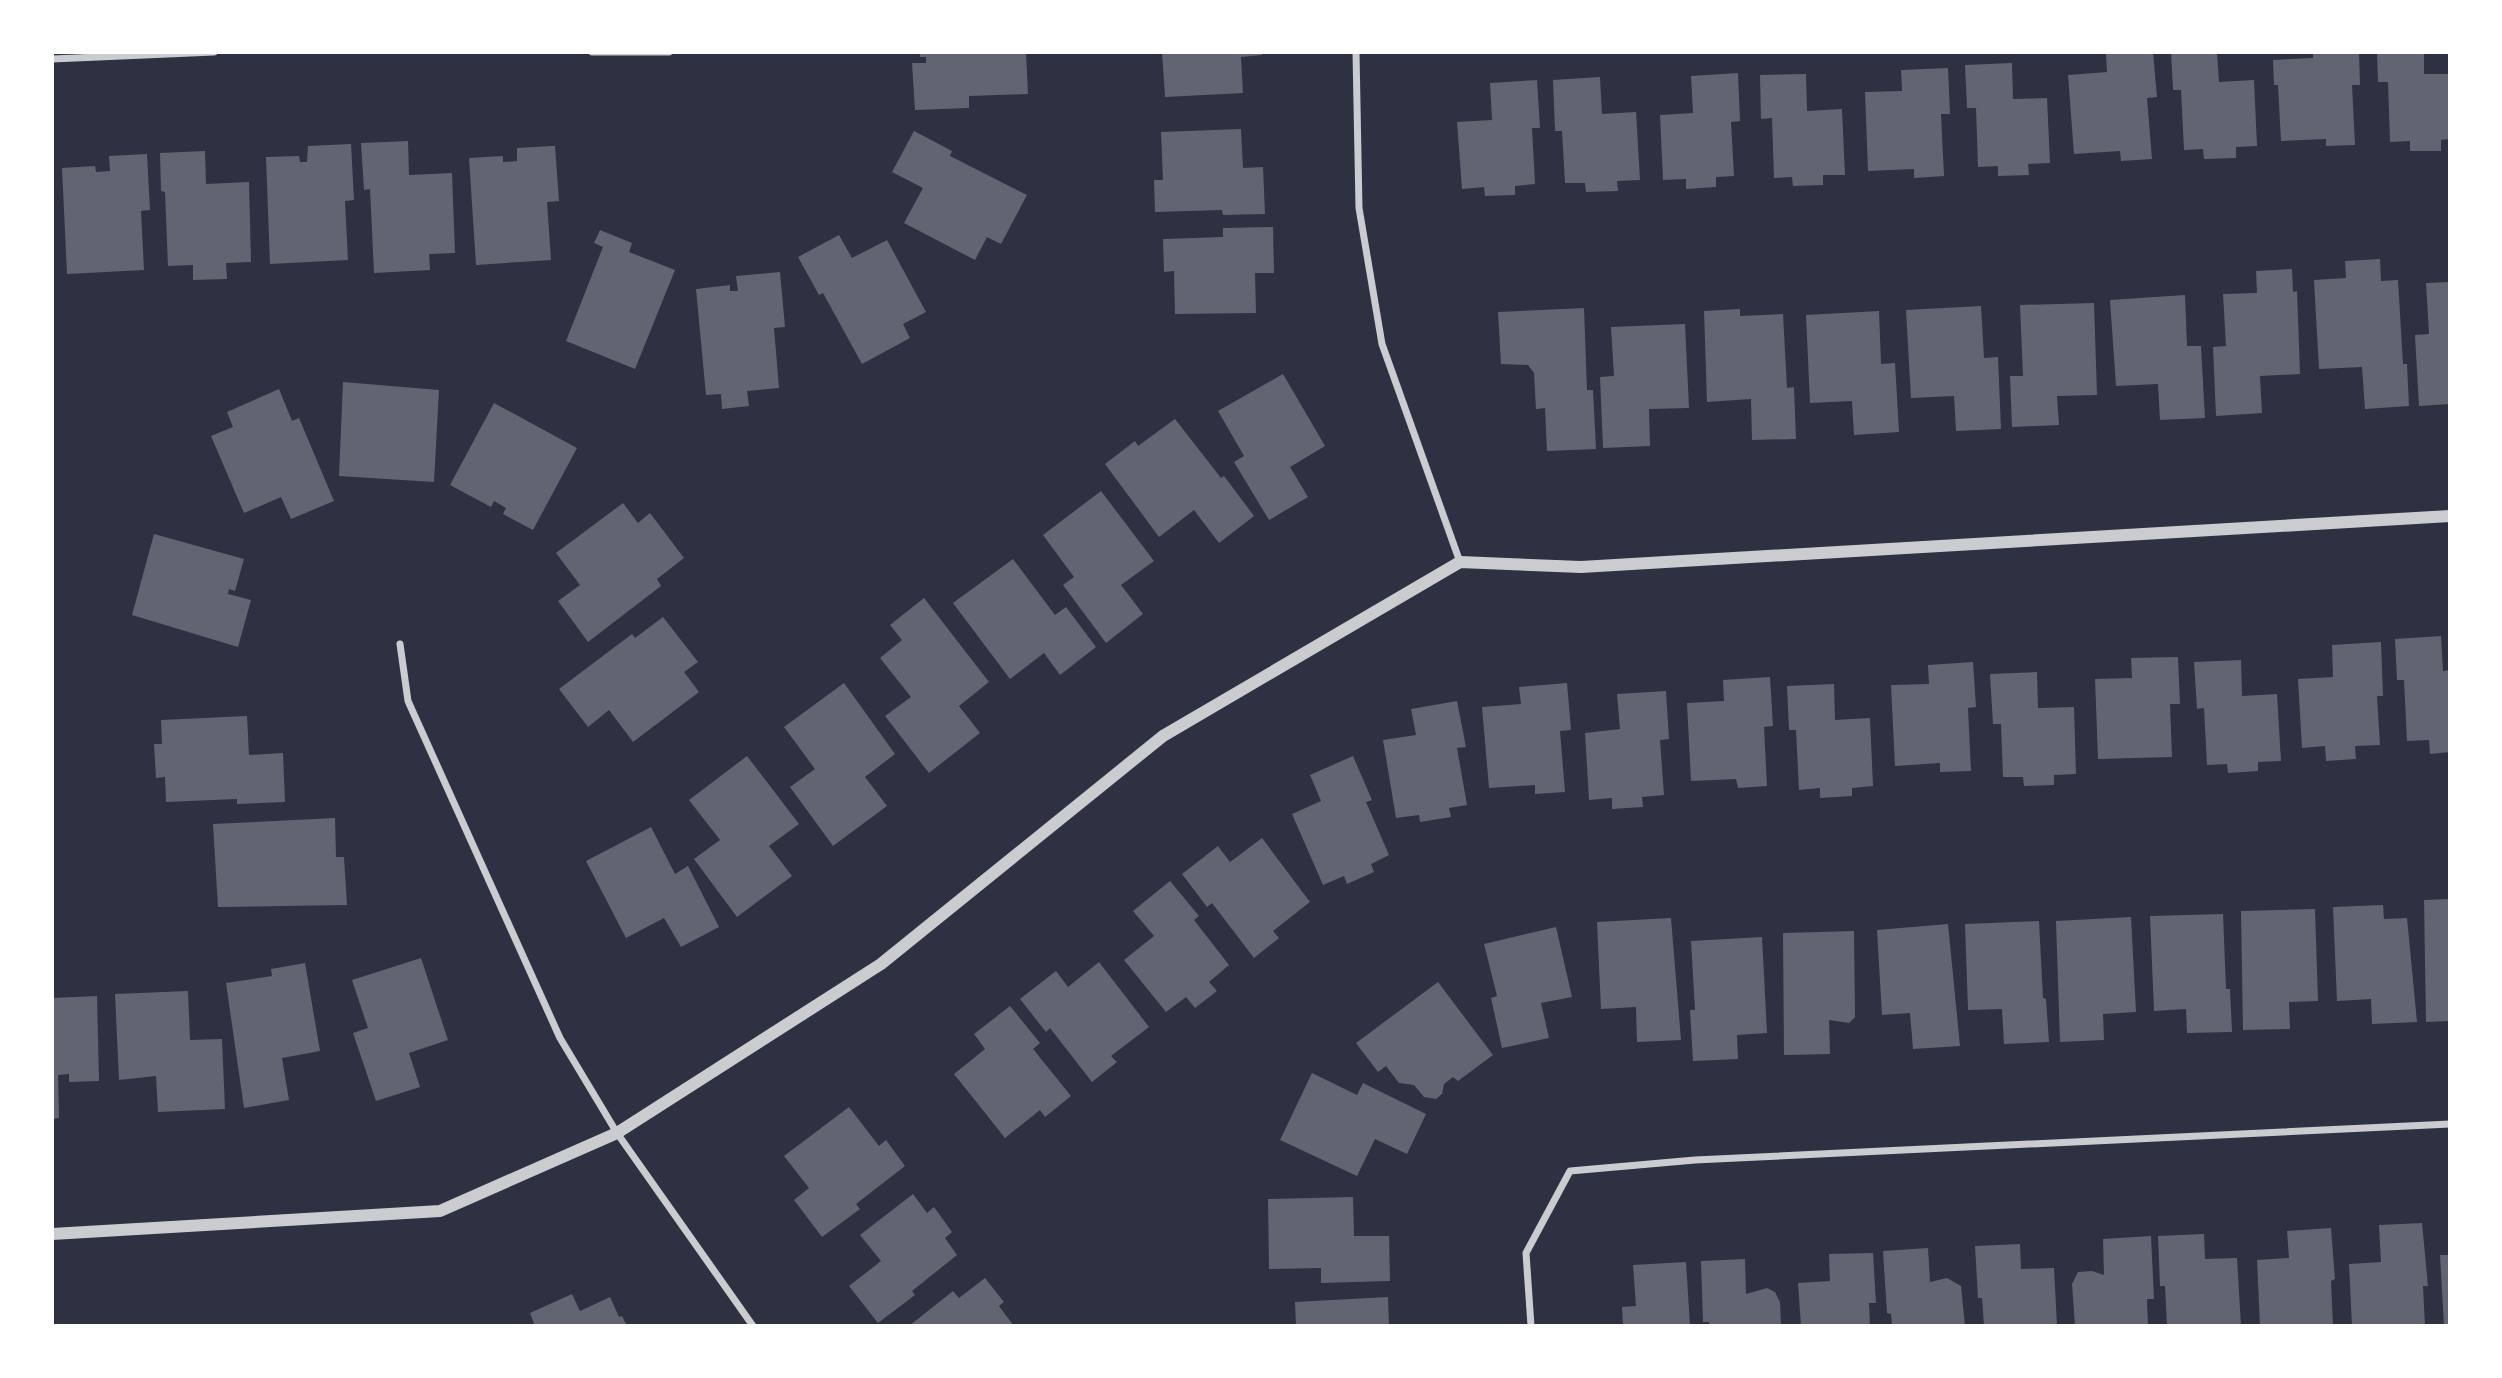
<svg xmlns="http://www.w3.org/2000/svg" width="2502" height="1378" font-family="Roboto,sans-serif">
<style>
.building{fill:#626471}
.lines{fill:none;stroke-linecap:round;stroke-linejoin:round}
.minor{stroke:#caccd0;stroke-width:7}
.tertiary{stroke:#caccd0;stroke-width:12}
</style>
<rect width="100%" height="100%" fill="#2d3142"/>
<path class="building" d="M 920,52 L 1026,52 L 1028,94 L 969,96 L 969,108 L 915,110 L 912,63 L 926,63 L 926,57 L 920,57 Z
M 1162,52 L 1262,52 L 1262,55 L 1241,57 L 1243,93 L 1165,97 Z
M 2153,52 L 2157,97 L 2147,98 L 2152,159 L 2121,161 L 2120,151 L 2074,154 L 2068,75 L 2107,72 L 2106,54 Z
M 2171,52 L 2217,52 L 2219,82 L 2254,80 L 2257,146 L 2236,147 L 2236,158 L 2204,159 L 2203,149 L 2184,150 L 2181,90 L 2173,90 Z
M 2313,52 L 2359,52 L 2360,85 L 2352,85 L 2355,145 L 2326,146 L 2326,139 L 2281,141 L 2278,85 L 2274,85 L 2273,60 L 2313,58 Z
M 2377,52 L 2424,52 L 2424,74 L 2450,74 L 2450,139 L 2441,140 L 2441,151 L 2410,151 L 2410,141 L 2390,142 L 2388,82 L 2378,82 Z
M 2012,63 L 2013,99 L 2047,98 L 2050,163 L 2028,164 L 2029,175 L 1998,176 L 1998,166 L 1978,167 L 1976,108 L 1967,108 L 1965,65 Z
M 1948,68 L 1950,114 L 1941,114 L 1944,176 L 1914,178 L 1914,169 L 1868,171 L 1865,92 L 1902,91 L 1901,70 Z
M 1738,73 L 1740,121 L 1731,122 L 1734,176 L 1716,177 L 1716,187 L 1686,189 L 1686,179 L 1663,180 L 1660,115 L 1693,113 L 1691,76 Z
M 1806,74 L 1807,111 L 1842,109 L 1845,175 L 1823,175 L 1823,185 L 1793,186 L 1792,177 L 1774,178 L 1772,118 L 1761,119 L 1760,75 Z
M 1600,77 L 1602,114 L 1636,112 L 1640,180 L 1617,181 L 1618,191 L 1586,192 L 1585,183 L 1565,183 L 1562,131 L 1555,131 L 1553,80 Z
M 1537,80 L 1540,128 L 1532,128 L 1535,184 L 1515,186 L 1515,195 L 1485,196 L 1484,187 L 1462,189 L 1457,122 L 1492,120 L 1490,83 Z
M 1241,129 L 1243,168 L 1263,167 L 1265,214 L 1223,215 L 1222,210 L 1155,212 L 1154,180 L 1163,180 L 1161,132 Z
M 914,131 L 952,151 L 950,156 L 1027,195 L 1001,244 L 987,237 L 975,260 L 904,223 L 923,188 L 892,172 Z
M 408,141 L 409,175 L 452,173 L 455,253 L 429,254 L 430,270 L 374,273 L 370,189 L 364,190 L 361,143 Z
M 351,144 L 354,200 L 345,201 L 348,260 L 270,264 L 266,157 L 299,156 L 300,162 L 307,162 L 308,146 Z
M 552,146 L 555,146 L 559,201 L 547,202 L 551,260 L 476,265 L 469,158 L 503,156 L 503,162 L 517,161 L 517,148 Z
M 205,151 L 206,184 L 249,182 L 251,262 L 226,263 L 227,279 L 193,280 L 193,265 L 168,266 L 165,192 L 161,191 L 160,153 Z
M 147,154 L 150,210 L 141,211 L 144,270 L 67,274 L 62,168 L 95,166 L 96,172 L 110,171 L 109,156 Z
M 1273,227 L 1274,273 L 1255,273 L 1256,313 L 1175,314 L 1174,271 L 1164,272 L 1163,239 L 1223,237 L 1223,228 Z
M 600,230 L 632,243 L 629,252 L 675,270 L 635,369 L 566,341 L 603,247 L 594,243 Z
M 839,235 L 852,258 L 887,240 L 926,312 L 903,324 L 910,338 L 862,364 L 823,293 L 819,295 L 798,257 Z
M 2380,259 L 2381,281 L 2398,280 L 2403,364 L 2407,364 L 2409,406 L 2365,409 L 2362,367 L 2319,369 L 2314,280 L 2346,278 L 2345,261 Z
M 2292,269 L 2293,292 L 2297,291 L 2300,374 L 2260,376 L 2262,413 L 2216,416 L 2213,347 L 2226,346 L 2223,294 L 2257,293 L 2256,271 Z
M 780,272 L 785,327 L 774,328 L 779,388 L 747,391 L 749,406 L 722,409 L 721,394 L 706,395 L 696,289 L 730,285 L 730,291 L 738,291 L 736,276 Z
M 2450,282 L 2450,404 L 2419,406 L 2415,335 L 2429,334 L 2426,283 Z
M 2185,295 L 2187,346 L 2201,346 L 2205,418 L 2160,420 L 2158,384 L 2116,386 L 2110,300 Z
M 2094,303 L 2097,395 L 2057,396 L 2059,425 L 2012,427 L 2010,376 L 2023,376 L 2020,305 Z
M 1981,306 L 1984,358 L 1998,357 L 2001,429 L 1956,431 L 1954,396 L 1911,398 L 1906,310 Z
M 1584,308 L 1587,390 L 1593,390 L 1596,449 L 1547,451 L 1545,408 L 1536,409 L 1534,373 L 1528,365 L 1501,364 L 1498,312 Z
M 1740,309 L 1740,316 L 1783,314 L 1787,388 L 1794,387 L 1796,439 L 1752,440 L 1751,399 L 1707,402 L 1704,311 Z
M 1879,311 L 1881,364 L 1895,363 L 1899,432 L 1854,435 L 1852,401 L 1810,403 L 1806,315 Z
M 1685,324 L 1689,408 L 1649,409 L 1650,446 L 1603,448 L 1600,377 L 1614,376 L 1611,327 Z
M 1283,374 L 1325,446 L 1290,467 L 1308,497 L 1269,520 L 1234,462 L 1244,456 L 1218,411 Z
M 343,382 L 439,390 L 434,482 L 339,476 Z
M 279,389 L 292,421 L 299,418 L 334,501 L 291,519 L 281,497 L 244,513 L 211,436 L 233,427 L 227,412 Z
M 494,403 L 577,448 L 533,530 L 503,514 L 506,508 L 494,501 L 491,507 L 450,485 Z
M 1175,419 L 1221,478 L 1224,476 L 1254,516 L 1219,543 L 1194,510 L 1159,537 L 1105,464 L 1135,441 L 1138,446 Z
M 1101,491 L 1154,561 L 1121,585 L 1143,614 L 1106,643 L 1063,585 L 1074,577 L 1043,535 Z
M 623,503 L 638,523 L 650,513 L 684,558 L 657,579 L 661,586 L 588,642 L 558,601 L 580,585 L 556,553 Z
M 154,534 L 244,559 L 235,591 L 229,589 L 228,594 L 251,600 L 238,647 L 132,615 Z
M 1013,559 L 1055,615 L 1066,607 L 1096,647 L 1060,675 L 1044,653 L 1010,679 L 953,603 Z
M 924,598 L 989,682 L 959,706 L 980,733 L 929,773 L 885,716 L 911,697 L 880,658 L 902,640 L 890,625 Z
M 663,617 L 698,662 L 684,672 L 699,692 L 633,742 L 609,710 L 588,727 L 559,689 L 632,634 L 635,638 Z
M 2441,636 L 2443,671 L 2450,670 L 2450,752 L 2430,754 L 2429,740 L 2407,741 L 2404,680 L 2397,680 L 2395,639 Z
M 2381,642 L 2383,696 L 2377,696 L 2380,745 L 2355,746 L 2356,759 L 2326,761 L 2325,746 L 2302,748 L 2298,679 L 2333,677 L 2332,645 Z
M 2178,657 L 2180,704 L 2170,704 L 2172,757 L 2098,759 L 2095,679 L 2132,678 L 2131,658 Z
M 2241,660 L 2242,696 L 2277,694 L 2281,761 L 2258,762 L 2258,771 L 2228,773 L 2227,764 L 2207,765 L 2204,708 L 2197,709 L 2194,662 Z
M 1973,662 L 1976,707 L 1968,708 L 1971,771 L 1940,772 L 1940,763 L 1895,766 L 1891,685 L 1929,684 L 1928,665 Z
M 2037,672 L 2038,708 L 2074,707 L 2076,774 L 2054,775 L 2054,785 L 2024,786 L 2023,777 L 2003,777 L 2001,724 L 1993,724 L 1990,674 Z
M 1770,677 L 1773,726 L 1764,727 L 1767,786 L 1738,788 L 1736,779 L 1691,781 L 1687,703 L 1724,701 L 1723,680 Z
M 844,683 L 895,754 L 865,777 L 887,806 L 833,846 L 790,787 L 815,769 L 784,727 Z
M 1567,683 L 1571,730 L 1560,731 L 1565,792 L 1535,794 L 1535,785 L 1489,788 L 1482,707 L 1521,704 L 1519,687 Z
M 1834,684 L 1835,720 L 1870,718 L 1873,786 L 1852,788 L 1852,796 L 1820,798 L 1820,788 L 1799,790 L 1796,730 L 1789,730 L 1787,686 Z
M 1666,691 L 1669,739 L 1660,740 L 1664,795 L 1642,797 L 1643,807 L 1612,809 L 1612,798 L 1589,800 L 1585,733 L 1620,729 L 1617,694 Z
M 1457,701 L 1466,747 L 1457,748 L 1467,805 L 1449,808 L 1451,817 L 1420,822 L 1419,815 L 1396,818 L 1383,740 L 1416,735 L 1411,709 Z
M 247,716 L 249,755 L 283,753 L 285,802 L 237,804 L 237,799 L 166,802 L 165,777 L 156,778 L 154,744 L 162,744 L 161,720 Z
M 747,756 L 799,824 L 769,846 L 792,876 L 737,917 L 694,859 L 720,840 L 689,800 Z
M 1353,756 L 1372,800 L 1366,802 L 1389,855 L 1371,864 L 1374,872 L 1347,884 L 1344,876 L 1323,885 L 1292,814 L 1321,801 L 1310,775 Z
M 335,818 L 336,857 L 344,857 L 347,905 L 218,907 L 213,824 Z
M 651,827 L 675,874 L 688,866 L 719,927 L 681,947 L 664,918 L 626,938 L 586,861 Z
M 1262,838 L 1310,902 L 1273,931 L 1279,938 L 1254,958 L 1212,903 L 1207,907 L 1182,874 L 1218,846 L 1230,862 Z
M 1170,881 L 1199,916 L 1194,920 L 1229,965 L 1209,982 L 1217,991 L 1195,1008 L 1186,997 L 1166,1012 L 1124,960 L 1154,936 L 1133,911 Z
M 2450,899 L 2450,1021 L 2426,1022 L 2424,900 Z
M 2383,905 L 2384,919 L 2407,918 L 2417,1022 L 2372,1024 L 2371,999 L 2337,1001 L 2333,907 Z
M 2315,909 L 2318,1001 L 2289,1002 L 2290,1029 L 2243,1030 L 2241,911 Z
M 2223,914 L 2226,989 L 2230,989 L 2232,1032 L 2187,1033 L 2186,1009 L 2154,1011 L 2150,916 Z
M 2131,917 L 2136,1012 L 2103,1014 L 2104,1040 L 2060,1042 L 2056,921 Z
M 1671,918 L 1681,1040 L 1637,1042 L 1636,1007 L 1601,1009 L 1597,922 Z
M 2039,921 L 2043,998 L 2046,999 L 2049,1042 L 2004,1044 L 2002,1009 L 1968,1010 L 1965,924 Z
M 1948,924 L 1960,1046 L 1913,1049 L 1910,1013 L 1882,1015 L 1877,930 Z
M 1556,927 L 1572,997 L 1541,1003 L 1549,1038 L 1502,1048 L 1491,998 L 1497,996 L 1484,944 Z
M 1854,931 L 1855,1017 L 1849,1023 L 1829,1020 L 1830,1054 L 1784,1055 L 1783,933 Z
M 1762,937 L 1767,1033 L 1737,1035 L 1738,1059 L 1693,1061 L 1690,1010 L 1695,1010 L 1691,941 Z
M 421,958 L 448,1040 L 409,1053 L 420,1087 L 376,1101 L 353,1033 L 368,1028 L 352,980 Z
M 1099,962 L 1149,1027 L 1111,1056 L 1117,1062 L 1092,1082 L 1050,1028 L 1046,1032 L 1020,999 L 1056,971 L 1068,987 Z
M 305,963 L 320,1051 L 282,1058 L 289,1100 L 244,1108 L 226,983 L 272,976 L 271,969 Z
M 1438,982 L 1493,1055 L 1458,1081 L 1453,1077 L 1444,1084 L 1442,1094 L 1436,1099 L 1424,1097 L 1414,1085 L 1399,1083 L 1386,1066 L 1378,1072 L 1356,1043 Z
M 188,991 L 190,1040 L 222,1039 L 225,1109 L 158,1112 L 156,1076 L 119,1080 L 115,994 Z
M 97,996 L 99,1081 L 69,1082 L 69,1074 L 58,1075 L 59,1118 L 52,1119 L 52,998 Z
M 1010,1006 L 1040,1043 L 1033,1049 L 1071,1096 L 1045,1117 L 1040,1110 L 1005,1138 L 954,1074 L 985,1049 L 974,1034 Z
M 1312,1073 L 1357,1095 L 1363,1083 L 1426,1114 L 1407,1154 L 1375,1139 L 1357,1176 L 1280,1140 Z
M 849,1107 L 879,1146 L 886,1140 L 905,1166 L 856,1204 L 860,1209 L 822,1237 L 794,1200 L 809,1188 L 784,1156 Z
M 913,1194 L 927,1213 L 934,1207 L 952,1232 L 945,1238 L 957,1255 L 912,1291 L 915,1295 L 878,1323 L 849,1286 L 881,1261 L 860,1235 Z
M 1353,1197 L 1354,1236 L 1389,1236 L 1390,1281 L 1321,1283 L 1321,1268 L 1269,1269 L 1268,1199 Z
M 2422,1223 L 2428,1286 L 2423,1286 L 2425,1326 L 2352,1326 L 2349,1264 L 2381,1262 L 2379,1225 Z
M 2331,1228 L 2335,1279 L 2331,1281 L 2333,1326 L 2260,1326 L 2257,1260 L 2289,1258 L 2287,1231 Z
M 2204,1234 L 2205,1259 L 2237,1258 L 2241,1326 L 2167,1326 L 2165,1286 L 2160,1286 L 2158,1236 Z
M 2151,1236 L 2154,1299 L 2147,1299 L 2148,1326 L 2075,1326 L 2072,1284 L 2078,1272 L 2092,1271 L 2104,1275 L 2103,1239 Z
M 2020,1244 L 2021,1269 L 2054,1268 L 2057,1326 L 1984,1326 L 1982,1298 L 1978,1298 L 1975,1246 Z
M 1928,1248 L 1930,1282 L 1947,1278 L 1961,1286 L 1965,1326 L 1892,1326 L 1891,1314 L 1887,1313 L 1883,1251 Z
M 1873,1253 L 1876,1303 L 1869,1303 L 1870,1326 L 1801,1326 L 1798,1283 L 1830,1281 L 1829,1254 Z
M 2440,1255 L 2450,1255 L 2450,1326 L 2444,1326 Z
M 1745,1259 L 1746,1294 L 1767,1288 L 1775,1292 L 1780,1302 L 1781,1326 L 1709,1326 L 1709,1322 L 1703,1322 L 1701,1261 Z
M 1686,1262 L 1690,1326 L 1623,1326 L 1622,1307 L 1636,1306 L 1633,1265 Z
M 985,1278 L 1004,1302 L 999,1306 L 1014,1326 L 909,1326 L 953,1291 L 959,1298 Z
M 572,1294 L 580,1311 L 610,1297 L 619,1317 L 622,1316 L 627,1326 L 535,1326 L 530,1313 Z
M 1388,1297 L 1389,1326 L 1296,1326 L 1295,1302 Z"/>
<g class="lines">
<path class="minor" d="M 592,52 L 669,52
M 1356,52 L 1359,208 L 1382,344 L 1460,562
M 52,59 L 214,52
M 400,644 L 408,701 L 560,1038 L 617,1133 L 753,1326
M 1531,1326 L 1526,1253 L 1570,1171 L 1695,1160 L 2450,1124"/>
<path class="tertiary" d="M 52,1234 L 440,1211 L 617,1133 L 881,964 L 1163,736 L 1460,562 L 1581,567 L 2450,516"/>
</g>
<rect width="2502" height="1378" fill="none" stroke="#ffffff" stroke-width="108"/>
</svg>
